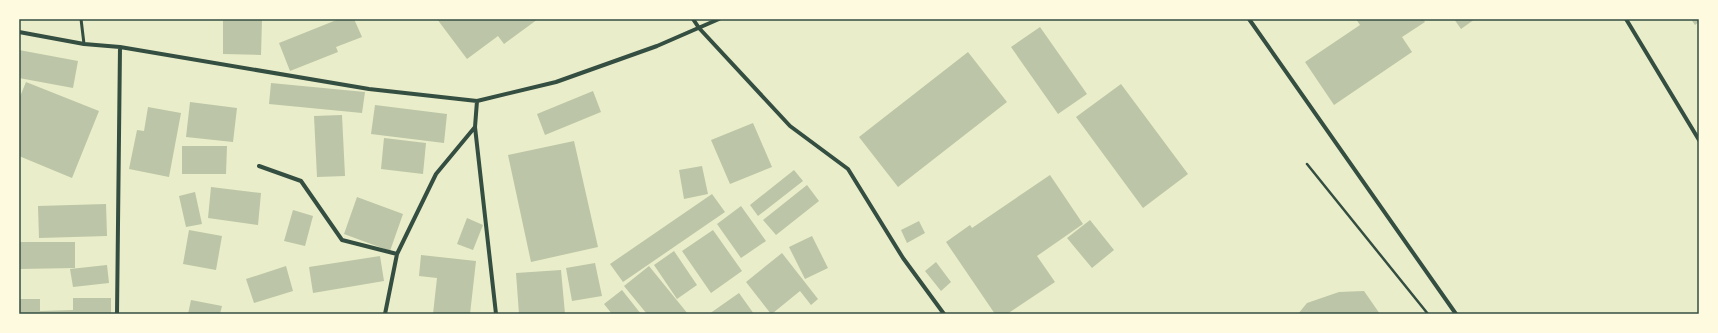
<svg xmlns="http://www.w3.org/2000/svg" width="1718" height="333" font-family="'Source Serif 4',serif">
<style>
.building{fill:#bcc5a7}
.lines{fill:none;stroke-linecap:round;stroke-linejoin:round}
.path{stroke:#344e41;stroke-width:2.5}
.service{stroke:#344e41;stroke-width:3}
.minor{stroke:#344e41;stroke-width:4}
.neatline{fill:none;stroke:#344e41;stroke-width:1.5}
</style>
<rect width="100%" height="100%" fill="#e9edc9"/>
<path class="building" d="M 223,19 L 262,19 L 261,55 L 223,54 Z
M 339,19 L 354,19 L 362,37 L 336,47 L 338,52 L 290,71 L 279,43 Z
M 437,19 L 538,19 L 504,44 L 498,36 L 467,59 Z
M 1356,19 L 1423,19 L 1425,22 L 1402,37 L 1412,52 L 1334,105 L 1305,62 L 1360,25 Z
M 1454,19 L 1475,19 L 1461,29 Z
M 1691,19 L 1699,19 L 1699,22 L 1695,25 Z
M 1040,27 L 1087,94 L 1058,114 L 1011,47 Z
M 19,50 L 78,61 L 73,88 L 19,78 Z
M 968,52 L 1007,102 L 898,187 L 859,137 Z
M 26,82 L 99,111 L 72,178 L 19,156 L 19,99 Z
M 271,83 L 365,92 L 362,113 L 269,104 Z
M 1121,84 L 1188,174 L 1143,208 L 1076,117 Z
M 593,91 L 601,112 L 545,135 L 537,114 Z
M 190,102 L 237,108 L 233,142 L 186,137 Z
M 375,105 L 447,114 L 444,143 L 371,134 Z
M 148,107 L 181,113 L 169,177 L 129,169 L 137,130 L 144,131 Z
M 342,115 L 345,176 L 317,177 L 314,116 Z
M 753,123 L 772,167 L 730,184 L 711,140 Z
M 384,138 L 426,143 L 423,174 L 381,169 Z
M 574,141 L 598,247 L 531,262 L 508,155 Z
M 182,146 L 227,146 L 226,174 L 182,174 Z
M 702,166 L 708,194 L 684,199 L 679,170 Z
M 794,170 L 803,181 L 758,216 L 750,205 Z
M 1050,175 L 1083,224 L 1037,256 L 1055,282 L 1007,314 L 995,314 L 946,242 L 970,225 L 972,228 Z
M 807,185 L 819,201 L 776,235 L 763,220 Z
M 211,187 L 261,193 L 258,225 L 208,218 Z
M 195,192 L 202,224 L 186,227 L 179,196 Z
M 712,194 L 725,212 L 623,282 L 610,264 Z
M 357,197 L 403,214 L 390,251 L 344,234 Z
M 106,204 L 107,236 L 39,238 L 38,206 Z
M 741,206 L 766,241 L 741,258 L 717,224 Z
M 293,210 L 313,216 L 305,246 L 284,241 Z
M 467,218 L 483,225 L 473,250 L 457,244 Z
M 1090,220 L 1114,250 L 1092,268 L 1067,238 Z
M 919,221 L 925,233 L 907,243 L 901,230 Z
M 189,230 L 222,236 L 216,270 L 183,264 Z
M 713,230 L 742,271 L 711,293 L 682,251 Z
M 812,236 L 828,268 L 805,279 L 789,247 Z
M 19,242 L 75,242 L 75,268 L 19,269 Z
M 674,251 L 697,285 L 677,299 L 654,265 Z
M 782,253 L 818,299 L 811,305 L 800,291 L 773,313 L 774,314 L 771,314 L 746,282 Z
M 421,255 L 476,261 L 470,314 L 433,314 L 437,278 L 419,276 Z
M 380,256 L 384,281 L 313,293 L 309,267 Z
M 936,262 L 951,282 L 941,291 L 925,271 Z
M 595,263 L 602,296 L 572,301 L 566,268 Z
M 107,265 L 109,283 L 73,287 L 70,269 Z
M 286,266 L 293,291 L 254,303 L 246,279 Z
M 649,266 L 688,314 L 647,314 L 624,286 Z
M 561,270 L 565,314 L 519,314 L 516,273 Z
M 622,290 L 641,314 L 612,314 L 604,304 Z
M 1364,291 L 1380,314 L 1298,314 L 1307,303 L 1339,292 Z
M 739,293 L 754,314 L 709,314 Z
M 73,298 L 111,298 L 111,314 L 19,314 L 19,299 L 40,299 L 40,311 L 73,310 Z
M 191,300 L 222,306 L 220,314 L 188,314 Z"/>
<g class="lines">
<path class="path" d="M 1307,164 L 1428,314"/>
<path class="service" d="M 81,19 L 84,44"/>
<path class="minor" d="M 693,19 L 699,28 L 790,126 L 848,169 L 903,258 L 944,314
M 1249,19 L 1456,314
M 1626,19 L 1699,140
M 19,32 L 84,44 L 120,47 L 369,89 L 477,101 L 556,82 L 657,46 L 719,19
M 477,101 L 475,127 L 496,314
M 259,166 L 301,181 L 342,240 L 397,254
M 117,314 L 120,47
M 385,314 L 397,254 L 436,174 L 475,127"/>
</g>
<rect width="1718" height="333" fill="none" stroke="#fefae0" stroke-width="40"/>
<rect x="20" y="20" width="1678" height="293" class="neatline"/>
</svg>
